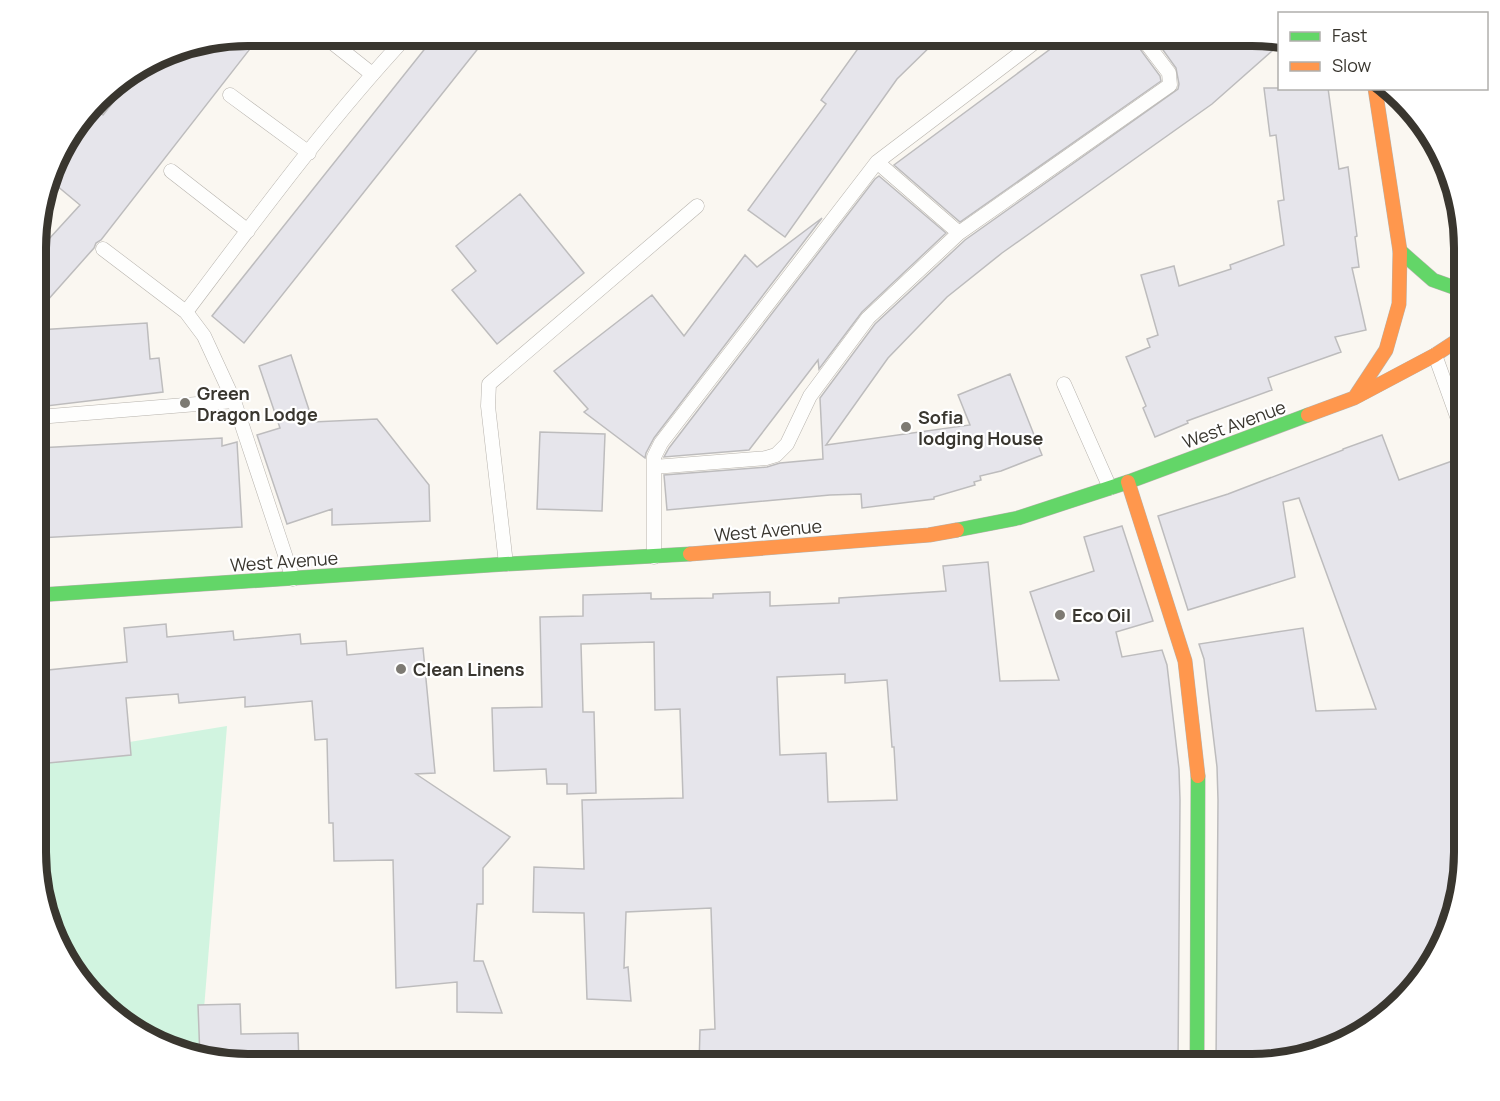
<svg xmlns="http://www.w3.org/2000/svg" width="1500" height="1101" font-family="Manrope,sans-serif">
<style>
.green{fill:#d1f4e0}
.building{fill:#e6e5eb;stroke:#bdbcbd;stroke-width:1.5;fill-rule:evenodd}
.lines{fill:none;stroke-linecap:round;stroke-linejoin:round}
.lane-casing{stroke:#b7b3ad;stroke-width:15}
.fast-casing{stroke:#b7b3ad;stroke-width:15}
.slow-casing{stroke:#b7b3ad;stroke-width:15}
.lane{stroke:#fefefd;stroke-width:14}
.fast{stroke:#63d668;stroke-width:14}
.slow{stroke:#ff974d;stroke-width:14}
.poi-dot{fill:#7d7a73;stroke:#fff;stroke-width:2}
.labels{text-anchor:middle;dominant-baseline:central;stroke-width:4.5;stroke-linejoin:round;paint-order:stroke}
.poi-label{font-size:18px;font-weight:bold;fill:#39362f;stroke:#fff;text-anchor:start}
.street-label{font-size:18px;fill:#39362f;stroke:#fff}
.rim{fill:none;stroke:#39362f;stroke-width:8}
</style>
<rect width="100%" height="100%" fill="#faf7f1"/>
<path class="green" d="M 227,726 L 200,1058 L 180,1054 L 119,1021 L 64,959 L 38,880 L 38,757 Z"/>
<path class="building" d="M 248,36 L 260,36 L 101,240 L 96,243 L 94,248 L 38,311 L 38,251 L 80,205 L 50,180 L 55,165 L 74,141 L 70,138 L 94,107 L 103,115 L 140,69 L 167,52 Z
M 435,36 L 488,36 L 244,343 L 212,316 Z
M 867,36 L 941,36 L 897,79 L 785,237 L 748,210 L 826,104 L 821,100 Z
M 1068,36 L 1132,36 L 1134,41 L 1160,76 L 1161,81 L 960,222 L 894,165 Z
M 1153,36 L 1265,36 L 1280,40 L 1280,44 L 1212,104 L 1002,253 L 947,297 L 888,358 L 826,445 L 970,425 L 958,395 L 1010,374 L 1042,455 L 1001,471 L 980,476 L 981,480 L 974,482 L 975,485 L 934,497 L 934,499 L 862,508 L 861,494 L 830,495 L 667,510 L 664,475 L 767,467 L 780,463 L 823,459 L 820,398 L 875,324 L 965,240 L 1178,89 L 1179,84 L 1176,68 Z
M 1264,88 L 1328,88 L 1339,169 L 1348,167 L 1357,236 L 1355,237 L 1359,267 L 1352,268 L 1366,330 L 1335,337 L 1341,352 L 1268,378 L 1272,390 L 1187,421 L 1188,423 L 1155,437 L 1143,408 L 1146,406 L 1126,357 L 1150,347 L 1147,339 L 1158,335 L 1141,275 L 1174,266 L 1179,286 L 1231,269 L 1230,265 L 1284,245 L 1278,201 L 1284,200 L 1276,135 L 1270,136 Z
M 879,176 L 946,233 L 862,312 L 819,369 L 818,360 L 749,450 L 664,457 L 669,448 L 875,179 Z
M 520,194 L 584,273 L 497,344 L 452,290 L 476,271 L 456,246 Z
M 822,218 L 654,438 L 646,453 L 645,458 L 584,412 L 588,409 L 554,371 L 652,295 L 684,336 L 745,255 L 757,267 Z
M 147,323 L 150,359 L 159,358 L 163,392 L 38,407 L 38,330 Z
M 291,355 L 313,422 L 377,419 L 429,485 L 430,521 L 332,525 L 332,509 L 287,524 L 257,435 L 280,428 L 259,366 Z
M 540,432 L 605,434 L 602,511 L 537,509 Z
M 1382,435 L 1399,480 L 1455,460 L 1464,483 L 1464,866 L 1448,934 L 1420,982 L 1346,1043 L 1252,1065 L 1216,1065 L 1218,800 L 1217,767 L 1204,659 L 1199,644 L 1303,628 L 1316,711 L 1376,709 L 1299,498 L 1283,502 L 1295,577 L 1188,610 L 1158,516 L 1228,494 L 1343,450 L 1343,449 Z
M 222,438 L 222,446 L 237,442 L 242,527 L 38,538 L 38,448 Z
M 1122,526 L 1153,621 L 1116,632 L 1122,657 L 1162,650 L 1167,665 L 1179,769 L 1180,800 L 1178,1065 L 831,1065 L 831,1057 L 777,1065 L 699,1065 L 700,1030 L 715,1029 L 711,908 L 626,912 L 624,968 L 628,967 L 631,1001 L 587,999 L 584,913 L 533,912 L 534,867 L 584,869 L 582,800 L 683,798 L 680,709 L 655,710 L 654,642 L 581,644 L 583,712 L 594,712 L 596,793 L 567,794 L 567,784 L 547,784 L 546,769 L 494,771 L 492,708 L 542,707 L 540,617 L 583,616 L 583,595 L 651,593 L 651,599 L 713,598 L 713,594 L 770,592 L 770,606 L 839,603 L 839,598 L 946,591 L 943,566 L 988,562 L 1000,681 L 1059,680 L 1030,592 L 1094,571 L 1084,537 ZM 845,674 L 845,683 L 887,680 L 892,747 L 894,747 L 897,800 L 828,802 L 826,753 L 780,755 L 777,677 Z
M 166,624 L 167,637 L 233,631 L 234,640 L 300,634 L 301,644 L 346,641 L 347,655 L 423,648 L 435,773 L 416,774 L 510,837 L 483,868 L 483,904 L 477,904 L 474,961 L 483,961 L 502,1013 L 457,1012 L 457,982 L 396,988 L 393,860 L 334,861 L 333,823 L 329,823 L 327,739 L 315,740 L 312,701 L 245,707 L 245,697 L 179,703 L 178,694 L 126,698 L 131,755 L 38,764 L 38,671 L 127,662 L 124,628 Z
M 240,1004 L 241,1034 L 298,1033 L 299,1065 L 250,1065 L 250,1062 L 225,1063 L 200,1058 L 198,1005 Z"/>
<g class="lines">
<defs>
<path id="lane" d="M 324,36 L 372,74
M 230,95 L 309,153
M 877,162 L 959,233
M 171,171 L 248,231
M 103,249 L 186,312 L 204,336 L 234,401 L 293,579
M 186,312 C 257,218 327,122 407,36
M 1435,355 L 1464,436
M 1064,384 L 1110,488
M 38,417 L 234,401
M 654,467 L 766,458 L 776,455 L 787,444 L 810,396 L 868,318 L 959,233 L 1170,85 L 1169,73 L 1141,36
M 654,557 L 654,457 L 661,443 L 877,162 L 1043,36
M 506,564 L 488,406 L 489,384 L 697,206"/>
<path id="fast" d="M 1400,251 L 1433,280 L 1464,291
M 957,530 L 1018,518 L 1128,482 L 1308,415
M 38,595 L 506,564 L 690,554
M 1197,1065 L 1198,776"/>
<path id="slow" d="M 1355,397 L 1386,350 L 1399,304 L 1400,251 L 1375,88
M 1308,415 L 1354,398 L 1435,355 L 1464,336
M 1128,482 L 1185,661 L 1198,776
M 690,554 L 929,535 L 957,530"/>
</defs>
<use href="#lane" class="lane-casing"/>
<use href="#fast" class="fast-casing"/>
<use href="#slow" class="slow-casing"/>
<use href="#lane" class="lane"/>
<use href="#fast" class="fast"/>
<use href="#slow" class="slow"/>
</g>
<g class="poi-dot">
<circle cx="185" cy="403" r="6"/>
<circle cx="906" cy="427" r="6"/>
<circle cx="1060" cy="615" r="6"/>
<circle cx="401" cy="669" r="6"/>
</g>
<g class="labels">
<g class="poi-label">
<text x="197" y="393">Green<tspan x="197" dy="21">Dragon Lodge</tspan></text>
<text x="918" y="417">Sofia<tspan x="918" dy="21">lodging House</tspan></text>
<text x="1072" y="615">Eco Oil</text>
<text x="413" y="669">Clean Linens</text>
</g>
<g class="street-label">
<text transform="translate(1234 424) rotate(-20)">West Avenue</text>
<text transform="translate(768 530) rotate(-5)">West Avenue</text>
<text transform="translate(284 561) rotate(-4)">West Avenue</text>
</g>
</g>
<path d="M0 0H1500V1101H0ZM248 46H1252A202 202 0 0 1 1454 248V852A202 202 0 0 1 1252 1054H248A202 202 0 0 1 46 852V248A202 202 0 0 1 248 46Z" fill="#fff" fill-rule="evenodd"/>
<path class="rim" d="M248 46H1252A202 202 0 0 1 1454 248V852A202 202 0 0 1 1252 1054H248A202 202 0 0 1 46 852V248A202 202 0 0 1 248 46Z"/>
<rect x="1278" y="12" width="210" height="78" fill="#ffffff" stroke="#b0afac" stroke-width="1.5"/>
<rect x="1290" y="32" width="30" height="9" fill="#63d668" stroke="#b0afac" stroke-width="1.5"/>
<text x="1332" y="42" font-size="18" fill="#39362f">Fast</text>
<rect x="1290" y="62" width="30" height="9" fill="#ff974d" stroke="#b0afac" stroke-width="1.5"/>
<text x="1332" y="72" font-size="18" fill="#39362f">Slow</text>
</svg>
